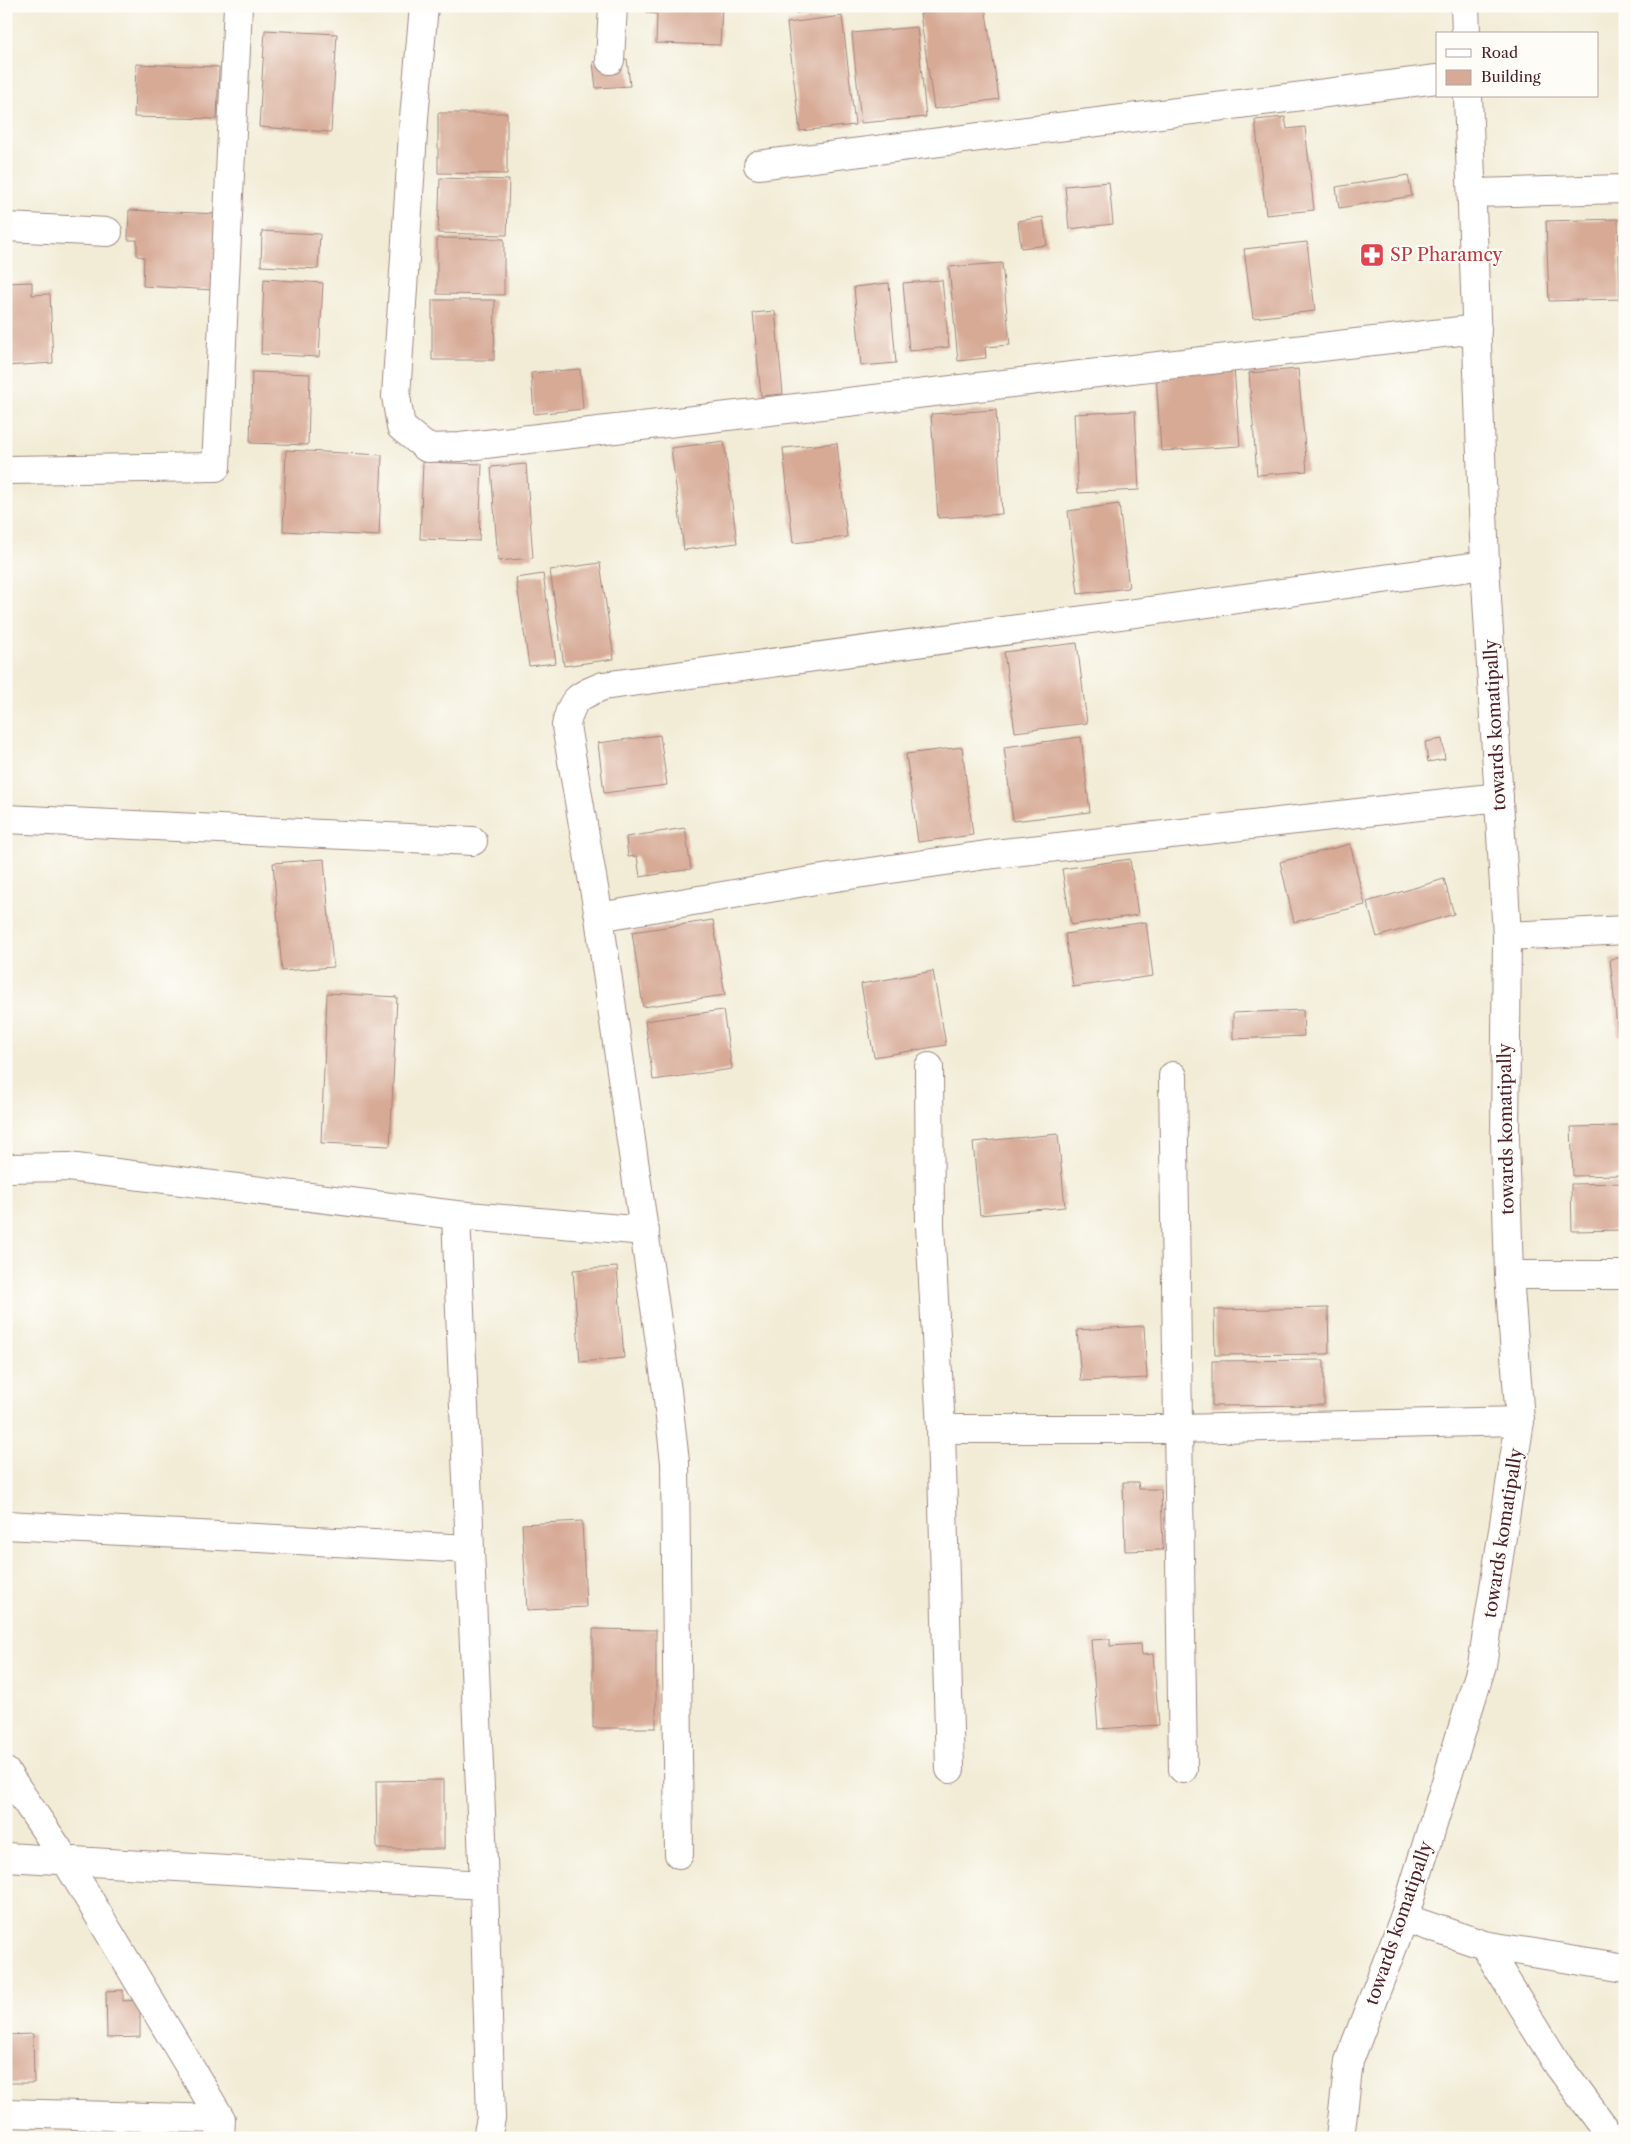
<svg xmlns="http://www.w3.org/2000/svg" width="1631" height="2144" font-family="'Libre Caslon Text',serif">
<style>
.building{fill:#d7aa96}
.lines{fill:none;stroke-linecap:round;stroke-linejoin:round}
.street-casing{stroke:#9e8680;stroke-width:30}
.secondary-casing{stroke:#9e8680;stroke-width:30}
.street{stroke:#fff;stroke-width:28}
.secondary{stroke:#fff;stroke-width:28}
.labels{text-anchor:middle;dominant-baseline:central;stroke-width:4.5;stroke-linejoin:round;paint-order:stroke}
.health-label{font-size:18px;fill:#be3a42;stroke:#fdfcf7;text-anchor:start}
.street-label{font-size:18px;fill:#4a1f2b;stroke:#fdfcf7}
</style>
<rect width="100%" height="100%" fill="#fdfcf7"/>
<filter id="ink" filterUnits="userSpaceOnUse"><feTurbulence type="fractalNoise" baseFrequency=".02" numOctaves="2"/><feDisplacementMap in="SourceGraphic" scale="10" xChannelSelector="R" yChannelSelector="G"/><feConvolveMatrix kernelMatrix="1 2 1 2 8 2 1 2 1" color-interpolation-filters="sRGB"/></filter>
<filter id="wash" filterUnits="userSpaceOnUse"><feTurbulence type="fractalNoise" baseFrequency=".0096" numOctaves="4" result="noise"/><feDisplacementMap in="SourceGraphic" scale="20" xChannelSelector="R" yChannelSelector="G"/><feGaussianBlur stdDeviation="1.12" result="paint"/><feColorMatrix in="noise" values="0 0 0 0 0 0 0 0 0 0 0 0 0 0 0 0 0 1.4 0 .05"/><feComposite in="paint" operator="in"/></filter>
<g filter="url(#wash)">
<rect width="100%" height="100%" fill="#f2ecd6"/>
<g id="blocks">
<path class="building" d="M 648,6 L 722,6 L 720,45 L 656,43 L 657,14 L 647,13 Z
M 795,6 L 847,6 L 847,7 L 796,13 Z
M 973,6 L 985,6 L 999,99 L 934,109 L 920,14 Z
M 842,16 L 855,125 L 800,131 L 787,23 Z
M 917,27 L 926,117 L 861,123 L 852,33 Z
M 265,30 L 337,34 L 331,132 L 259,127 Z
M 627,59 L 630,86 L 596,88 L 593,62 Z
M 136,64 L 219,67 L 217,119 L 134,117 Z
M 438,113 L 507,113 L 507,174 L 438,173 Z
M 1285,117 L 1287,129 L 1305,127 L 1314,210 L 1266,215 L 1255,120 Z
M 1408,175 L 1412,196 L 1339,208 L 1336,187 Z
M 440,178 L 509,180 L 507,235 L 438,233 Z
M 1109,182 L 1113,224 L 1069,229 L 1065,186 Z
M 129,210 L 218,214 L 214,290 L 143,286 L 144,257 L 137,256 L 137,240 L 128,240 Z
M 1043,217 L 1047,245 L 1021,248 L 1018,221 Z
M 1618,219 L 1620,299 L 1549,301 L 1546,221 Z
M 262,231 L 320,234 L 318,269 L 261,266 Z
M 437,238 L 504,239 L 504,295 L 437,294 Z
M 1307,242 L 1315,311 L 1253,318 L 1244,249 Z
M 1002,263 L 1010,345 L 985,347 L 986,358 L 958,361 L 949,267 Z
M 264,279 L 323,283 L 319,357 L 261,354 Z
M 942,280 L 949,347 L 909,351 L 903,283 Z
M 32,282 L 32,295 L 50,294 L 53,363 L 6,366 L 6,283 Z
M 889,283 L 896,363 L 861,366 L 854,287 Z
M 432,300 L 495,300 L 494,360 L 432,360 Z
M 775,311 L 783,394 L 761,396 L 753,313 Z
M 1234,368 L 1240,446 L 1161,451 L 1156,373 Z
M 580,369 L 583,409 L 534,414 L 531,373 Z
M 1298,369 L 1307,471 L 1257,475 L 1249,373 Z
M 252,372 L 310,374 L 308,445 L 250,443 Z
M 996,410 L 1002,514 L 938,518 L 931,414 Z
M 1135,411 L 1139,490 L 1078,493 L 1074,414 Z
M 724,441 L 737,543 L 684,550 L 671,448 Z
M 837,443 L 847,537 L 793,543 L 783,448 Z
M 286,450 L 382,455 L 379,536 L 283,531 Z
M 423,462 L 482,464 L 479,541 L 420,539 Z
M 526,464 L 533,558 L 498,561 L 491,467 Z
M 1119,504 L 1129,588 L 1078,594 L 1068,511 Z
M 600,563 L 614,659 L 564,666 L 550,570 Z
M 543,574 L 556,663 L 529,666 L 516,578 Z
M 1077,643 L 1087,723 L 1015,732 L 1004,652 Z
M 660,735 L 667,785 L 604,793 L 598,743 Z
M 1081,737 L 1090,812 L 1013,821 L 1004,747 Z
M 1442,739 L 1445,759 L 1428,762 L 1425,742 Z
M 962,747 L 973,835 L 918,842 L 906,754 Z
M 685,828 L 691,869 L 640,877 L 637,856 L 628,857 L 626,837 Z
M 1350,844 L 1365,905 L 1294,922 L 1280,862 Z
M 324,859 L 333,967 L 282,971 L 273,863 Z
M 1130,859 L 1138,915 L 1071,925 L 1062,869 Z
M 1444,879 L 1454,914 L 1377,937 L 1367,902 Z
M 713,920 L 725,995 L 643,1007 L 632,932 Z
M 1146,922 L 1153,976 L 1073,987 L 1065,934 Z
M 1625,957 L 1625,1035 L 1618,1036 L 1610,959 Z
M 933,971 L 946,1045 L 874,1057 L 861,984 Z
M 327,993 L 397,997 L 390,1146 L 321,1143 Z
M 723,1010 L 732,1069 L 653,1080 L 645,1021 Z
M 1303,1010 L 1304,1036 L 1233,1039 L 1233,1013 Z
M 1625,1126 L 1625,1175 L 1573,1176 L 1571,1127 Z
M 1058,1134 L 1065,1207 L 980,1215 L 973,1142 Z
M 1625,1183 L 1625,1230 L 1572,1231 L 1571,1184 Z
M 617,1267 L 624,1358 L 580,1362 L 573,1270 Z
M 1328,1308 L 1329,1354 L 1215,1355 L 1214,1310 Z
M 1144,1326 L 1147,1378 L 1081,1381 L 1077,1330 Z
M 1324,1360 L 1324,1405 L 1212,1406 L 1212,1361 Z
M 1123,1482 L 1138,1482 L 1139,1489 L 1161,1489 L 1163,1550 L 1125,1551 Z
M 582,1521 L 586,1607 L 527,1610 L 522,1524 Z
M 593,1629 L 656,1630 L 656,1728 L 593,1728 Z
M 1110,1639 L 1110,1646 L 1141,1644 L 1142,1655 L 1153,1654 L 1159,1725 L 1098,1729 L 1091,1640 Z
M 444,1780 L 444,1849 L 377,1849 L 376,1781 Z
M 123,1990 L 123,2001 L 140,2000 L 140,2037 L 107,2038 L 106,1991 Z
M 33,2034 L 34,2083 L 6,2083 L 6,2035 Z"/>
</g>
</g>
<g filter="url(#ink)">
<use href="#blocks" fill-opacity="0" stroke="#9e8680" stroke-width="1"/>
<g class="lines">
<defs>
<path id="street" d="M 424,6 L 414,118 L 396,396 L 401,427 L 427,448 L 460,447 L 1477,329
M 610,60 L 613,6
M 758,165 L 1437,79
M 1472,193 L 1625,189
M 6,227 L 108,232
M 6,470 L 216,467 L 238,6
M 6,819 L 473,841
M 599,917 L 816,880 L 986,855 L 1499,797
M 1507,936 L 1625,930
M 929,1067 L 930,1225 L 941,1429
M 1173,1076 L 1183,1769
M 6,1168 L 68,1167 L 456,1215
M 1509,1275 L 1625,1275
M 6,1525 L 470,1549
M 950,1769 L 941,1429 L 1177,1429 L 1520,1421
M 6,1772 L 65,1859 L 221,2119 L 220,2138
M 679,1854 L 675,1462 L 667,1391 L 599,917 L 566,726 C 571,699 578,696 603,686 L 1485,565
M 6,1857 L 484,1885
M 1404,1918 L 1484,1945 L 1625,1968
M 1484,1945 L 1558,2065 L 1607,2131 L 1616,2138
M 6,2113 L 221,2119
M 487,2138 L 491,2118 L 484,1885 L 456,1215 L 645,1231"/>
<path id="secondary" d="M 1465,6 L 1466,34
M 1340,2138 L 1349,2061 L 1404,1918 L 1482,1665 L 1520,1421 L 1509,1275 L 1505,1138 L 1507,936 L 1485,565 L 1468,96"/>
</defs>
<use href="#street" class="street-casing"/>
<use href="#secondary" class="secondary-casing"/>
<use href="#street" class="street"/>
<use href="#secondary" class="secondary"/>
</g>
</g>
<defs>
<symbol id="pharmacy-square" viewBox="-11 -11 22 22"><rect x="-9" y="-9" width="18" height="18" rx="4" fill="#e0444e" stroke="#fdfcf7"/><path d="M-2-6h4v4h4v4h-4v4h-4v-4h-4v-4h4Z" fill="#fff"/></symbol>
</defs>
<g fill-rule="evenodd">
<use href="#pharmacy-square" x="1358" y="241" width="28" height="28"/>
</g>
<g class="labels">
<g class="health-label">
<text x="1390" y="255">SP Pharamcy</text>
</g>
<g class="street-label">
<text transform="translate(1495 725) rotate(-93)">towards komatipally</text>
<text transform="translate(1506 1129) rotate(-91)">towards komatipally</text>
<text transform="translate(1503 1533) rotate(-81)">towards komatipally</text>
<text transform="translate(1399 1923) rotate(-71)">towards komatipally</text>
</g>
</g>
<rect width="1631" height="2144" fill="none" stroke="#fdfcf7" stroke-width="25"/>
<rect x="1436" y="32" width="162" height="65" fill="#fdfcf7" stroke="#b5a4a5"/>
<rect x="1446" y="49" width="25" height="8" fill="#ffffff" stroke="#b5a4a5"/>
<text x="1481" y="58" font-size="15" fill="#4a1f2b">Road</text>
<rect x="1446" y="70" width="25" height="15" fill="#d7aa96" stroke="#b5a4a5"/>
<text x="1481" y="82" font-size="15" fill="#4a1f2b">Building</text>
</svg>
